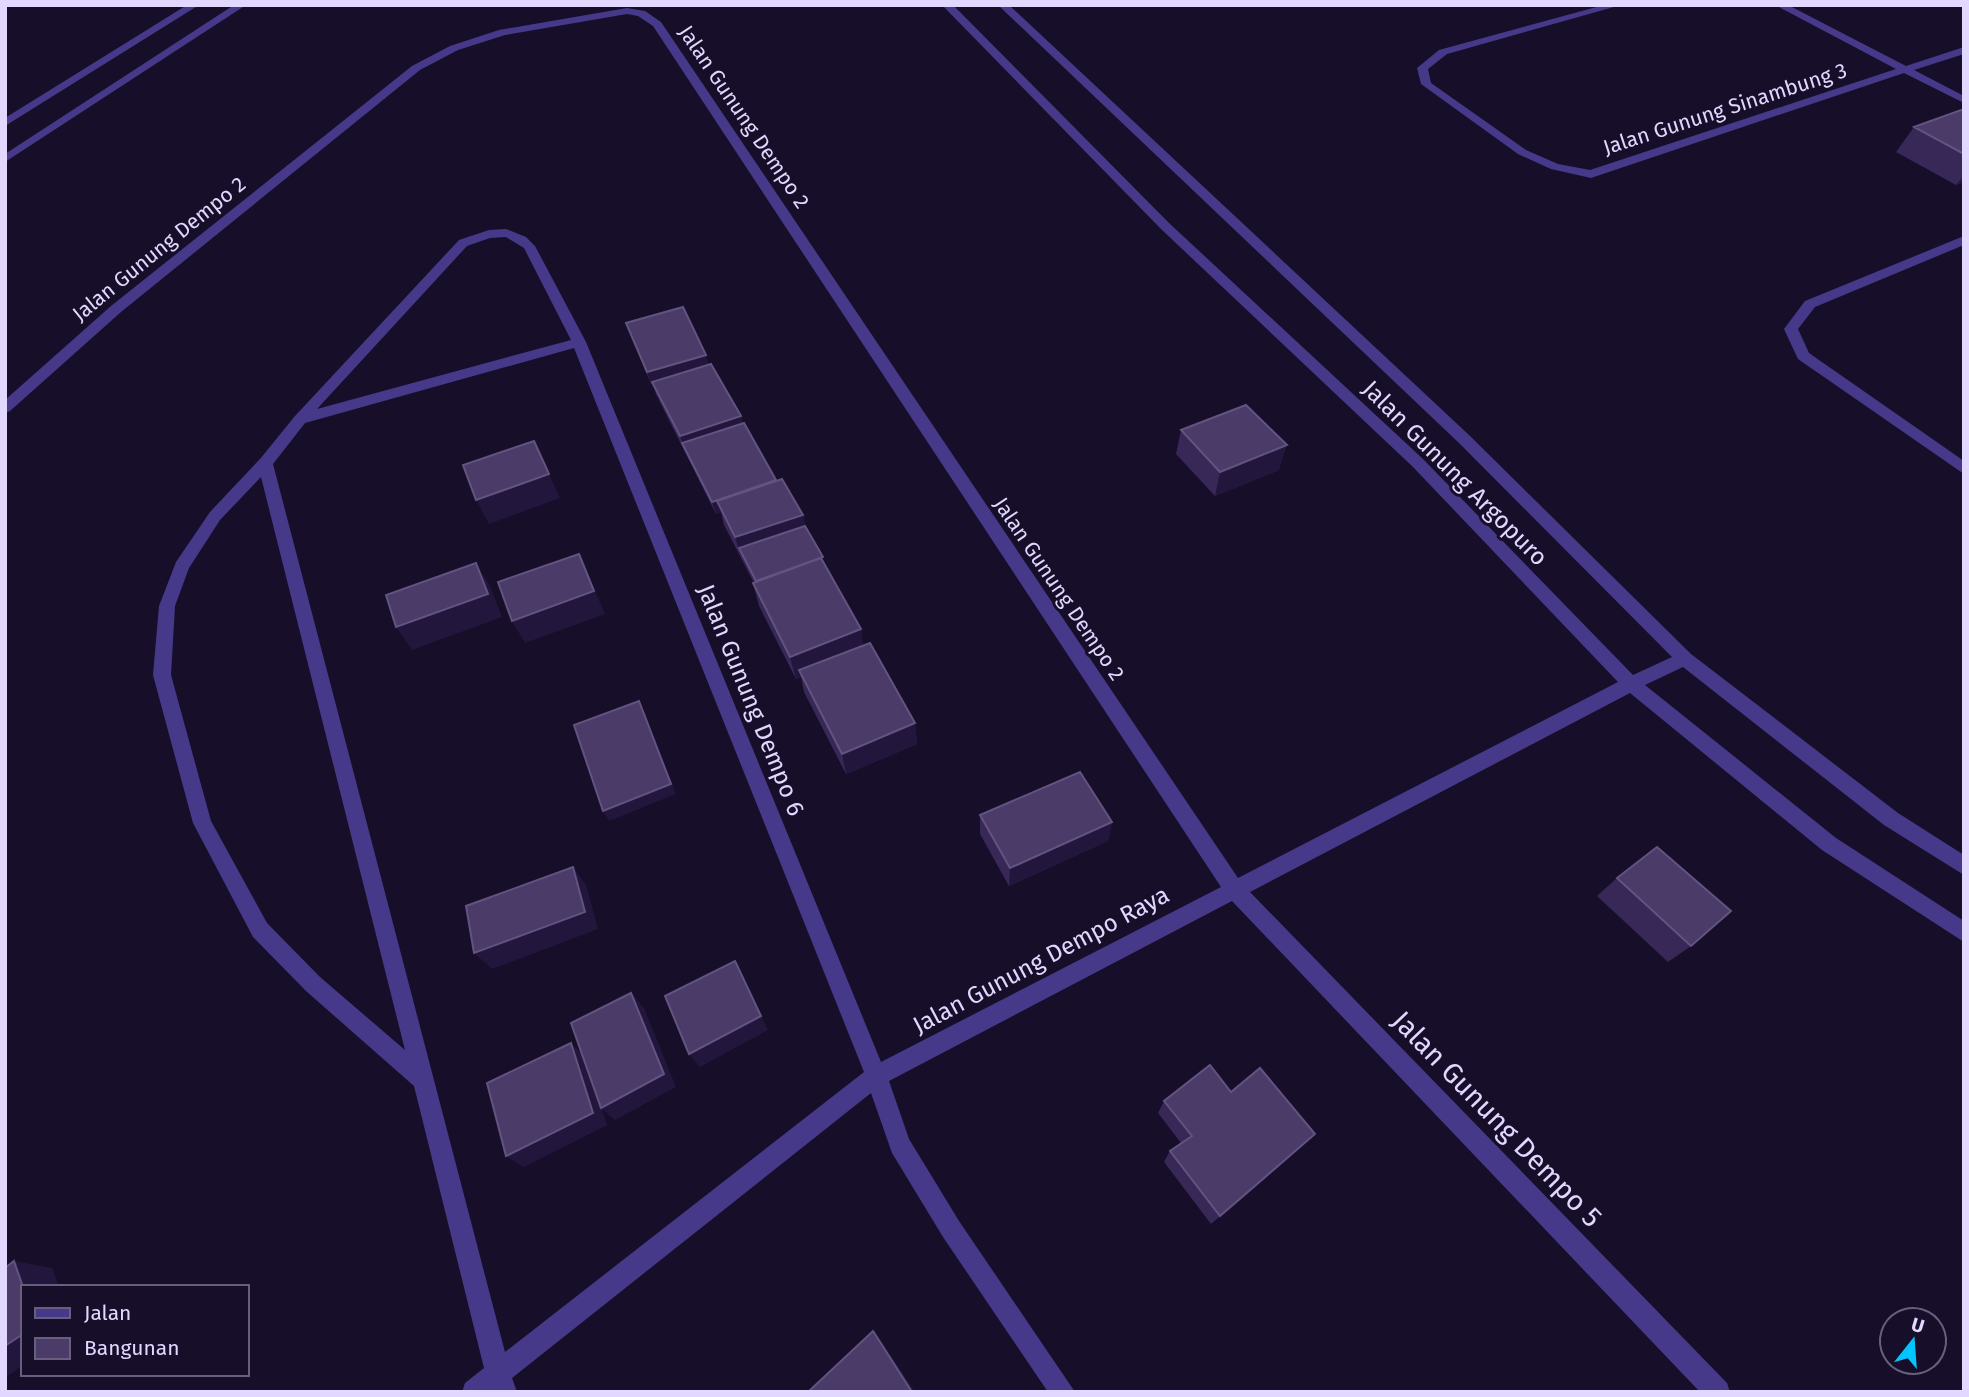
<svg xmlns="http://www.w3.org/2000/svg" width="1969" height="1397" font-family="'Fira Sans',sans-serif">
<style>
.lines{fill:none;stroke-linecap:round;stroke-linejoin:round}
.minor{fill:#473989;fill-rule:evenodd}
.wall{fill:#382857}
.shaded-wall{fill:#23163d}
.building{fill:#4a3b69;stroke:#625380;stroke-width:2}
.labels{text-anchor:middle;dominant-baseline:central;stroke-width:6;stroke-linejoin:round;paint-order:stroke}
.far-street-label{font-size:21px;fill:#e1d7ff;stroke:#170f29}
.street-label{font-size:24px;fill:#e1d7ff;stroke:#170f29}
.near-street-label{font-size:28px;fill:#e1d7ff;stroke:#170f29}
</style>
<rect width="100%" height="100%" fill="#170f29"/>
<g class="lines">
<path class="minor" d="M 187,5 L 199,5 L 5,126 L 5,118 Z
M 234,5 L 246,5 L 5,162 L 5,154 Z
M 942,5 L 953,5 L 1169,223 L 1423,459 L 1633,675 L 1672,657 L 1459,443 L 998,5 L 1009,5 L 1469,435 L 1691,654 L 1898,813 L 1964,855 L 1964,875 L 1884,825 L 1683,667 L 1645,685 L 1836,838 L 1964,921 L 1964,942 L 1822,850 L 1630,693 L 1250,892 L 1727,1383 L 1730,1392 L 1700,1392 L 1232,901 L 889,1081 L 909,1139 L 959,1221 L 1075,1392 L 1048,1392 L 943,1237 L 892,1153 L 871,1093 L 512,1378 L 517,1392 L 462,1392 L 465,1383 L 484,1368 L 414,1086 L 306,991 L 253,937 L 193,823 L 153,675 L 159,606 L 176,562 L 210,512 L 260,459 L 295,416 L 459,240 L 489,230 L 506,229 L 526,237 L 535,246 L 586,342 L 881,1062 L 1221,887 L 653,26 L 638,16 L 627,14 L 505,35 L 458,50 L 420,70 L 121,312 L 10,411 L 5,413 L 5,400 L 111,306 L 412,66 L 450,46 L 499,30 L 627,8 L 645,11 L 661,22 L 1238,878 L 1618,682 L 1413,467 L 1161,229 ZM 506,237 L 524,248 L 571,340 L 317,409 L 467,246 L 490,238 ZM 574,348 L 864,1072 L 505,1352 L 273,464 L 305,423 ZM 261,477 L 405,1050 L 320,977 L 267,923 L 211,821 L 171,675 L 175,606 L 189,568 L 220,520 Z
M 1604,5 L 1621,5 L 1447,54 L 1428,69 L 1431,83 L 1526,150 L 1558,164 L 1590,170 L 1896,69 L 1775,5 L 1788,5 L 1906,66 L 1964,47 L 1964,54 L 1914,70 L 1964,96 L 1964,103 L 1904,73 L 1591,178 L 1551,169 L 1518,154 L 1421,84 L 1417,68 L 1439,50 Z
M 1964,236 L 1964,245 L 1815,307 L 1798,329 L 1809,353 L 1964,461 L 1964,474 L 1798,359 L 1784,329 L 1805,301 Z"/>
</g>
<path class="wall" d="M 1964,111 L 1964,182 L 1956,185 L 1896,152 L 1914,127 Z
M 626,323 L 709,364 L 741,416 L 742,423 L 776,481 L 803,515 L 805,526 L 863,645 L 915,723 L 917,744 L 846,774 L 804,692 L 801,677 L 796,679 L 759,606 L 753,583 L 754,583 L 724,525 L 721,512 L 716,514 L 656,394 L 653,384 L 651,384 L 631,336 Z
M 1181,430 L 1279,470 L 1215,496 L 1176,454 Z
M 980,815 L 1112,822 L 1108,841 L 1009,886 L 980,834 Z
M 1617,878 L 1691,946 L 1668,962 L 1597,896 Z
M 1231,1092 L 1315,1134 L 1211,1224 L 1164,1162 L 1170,1151 L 1181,1143 L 1158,1113 L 1164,1101 Z"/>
<path class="shaded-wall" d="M 1964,176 L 1964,182 L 1956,185 Z
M 706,355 L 710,368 L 651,384 L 647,372 Z
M 741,416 L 744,429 L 682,443 L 684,448 L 680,436 Z
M 534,441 L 560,498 L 489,524 L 476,500 Z
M 1287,445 L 1279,470 L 1215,496 L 1220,472 Z
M 776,480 L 778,492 L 717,501 L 721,512 L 716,514 L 712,502 Z
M 803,515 L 807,538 L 739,548 L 742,560 L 735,537 Z
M 579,554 L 605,614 L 525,643 L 512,621 Z
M 476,563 L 490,586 L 502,617 L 412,650 L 396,627 Z
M 861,629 L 864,652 L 799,670 L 801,677 L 796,679 L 790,657 Z
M 639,701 L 676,794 L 609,821 L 603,811 Z
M 915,723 L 917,744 L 846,774 L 842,754 Z
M 1112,822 L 1108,841 L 1009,886 L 1010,868 Z
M 573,867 L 586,885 L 598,929 L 492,969 L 474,953 Z
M 735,961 L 768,1030 L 700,1067 L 689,1054 Z
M 631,993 L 644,1008 L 676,1087 L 615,1120 L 602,1109 L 607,1125 L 524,1167 L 506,1156 L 571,1043 L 585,1057 Z
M 14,1261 L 52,1268 L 59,1287 L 23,1287 Z
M 873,1331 L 877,1335 L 915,1392 L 912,1392 Z
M 23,1334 L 23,1365 L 5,1378 L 5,1346 Z"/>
<path class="building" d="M 1961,110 L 1964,111 L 1964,154 L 1914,127 Z
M 683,307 L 706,355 L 647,372 L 626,323 Z
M 711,364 L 741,416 L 680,436 L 652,382 Z
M 1246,405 L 1287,445 L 1220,472 L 1181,430 Z
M 744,423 L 776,480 L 712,502 L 682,443 Z
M 534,441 L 549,474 L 476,500 L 463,465 Z
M 782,479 L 803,515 L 735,537 L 717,501 Z
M 805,526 L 823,557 L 756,581 L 739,548 Z
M 579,554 L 594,591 L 512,621 L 498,582 Z
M 821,558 L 861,629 L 790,657 L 753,583 Z
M 476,563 L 488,594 L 396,627 L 386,595 Z
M 870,643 L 915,723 L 842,754 L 799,670 Z
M 639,701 L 671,784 L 603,811 L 574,725 Z
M 1080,772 L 1112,822 L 1010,868 L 980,815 Z
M 1657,847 L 1731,911 L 1691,946 L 1617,878 Z
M 573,867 L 585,912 L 474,953 L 466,906 Z
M 735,961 L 761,1016 L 689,1054 L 665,996 Z
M 631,993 L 664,1074 L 601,1108 L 571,1023 Z
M 571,1043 L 593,1113 L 506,1156 L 487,1083 Z
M 1210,1065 L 1231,1092 L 1260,1068 L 1315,1134 L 1220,1216 L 1170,1151 L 1192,1136 L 1164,1101 Z
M 14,1261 L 23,1287 L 23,1334 L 5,1346 L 5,1268 Z
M 873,1331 L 912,1392 L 808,1392 Z"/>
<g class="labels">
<g class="far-street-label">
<text transform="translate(1725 109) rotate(-18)">Jalan Gunung Sinambung 3</text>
<text transform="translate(744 117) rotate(56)">Jalan Gunung Dempo 2</text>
<text transform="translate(159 249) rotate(-39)">Jalan Gunung Dempo 2</text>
<text transform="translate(1059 589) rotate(56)">Jalan Gunung Dempo 2</text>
</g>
<g class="street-label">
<text transform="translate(1455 473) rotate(45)">Jalan Gunung Argopuro</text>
<text transform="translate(751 700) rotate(68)">Jalan Gunung Dempo 6</text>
<text transform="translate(1041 960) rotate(-28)">Jalan Gunung Dempo Raya</text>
</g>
<g class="near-street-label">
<text transform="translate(1497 1119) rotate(46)">Jalan Gunung Dempo 5</text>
</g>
</g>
<rect width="1969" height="1397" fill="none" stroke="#e1d7ff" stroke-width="14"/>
<rect x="21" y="1285" width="228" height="91" fill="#170f29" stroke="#685f7f" stroke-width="2"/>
<rect x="35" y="1308" width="35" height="10" fill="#473989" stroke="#685f7f" stroke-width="2"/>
<text x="84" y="1320" font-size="21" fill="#e1d7ff">Jalan</text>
<rect x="35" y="1338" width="35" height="21" fill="#4a3b69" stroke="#685f7f" stroke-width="2"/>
<text x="84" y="1355" font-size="21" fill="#e1d7ff">Bangunan</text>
<g transform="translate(1913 1341) rotate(17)"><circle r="33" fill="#170f29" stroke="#685f7f" stroke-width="2"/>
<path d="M0-5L12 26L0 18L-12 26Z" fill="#03c4ff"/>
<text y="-10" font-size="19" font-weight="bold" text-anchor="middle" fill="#e1d7ff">U</text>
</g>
</svg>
